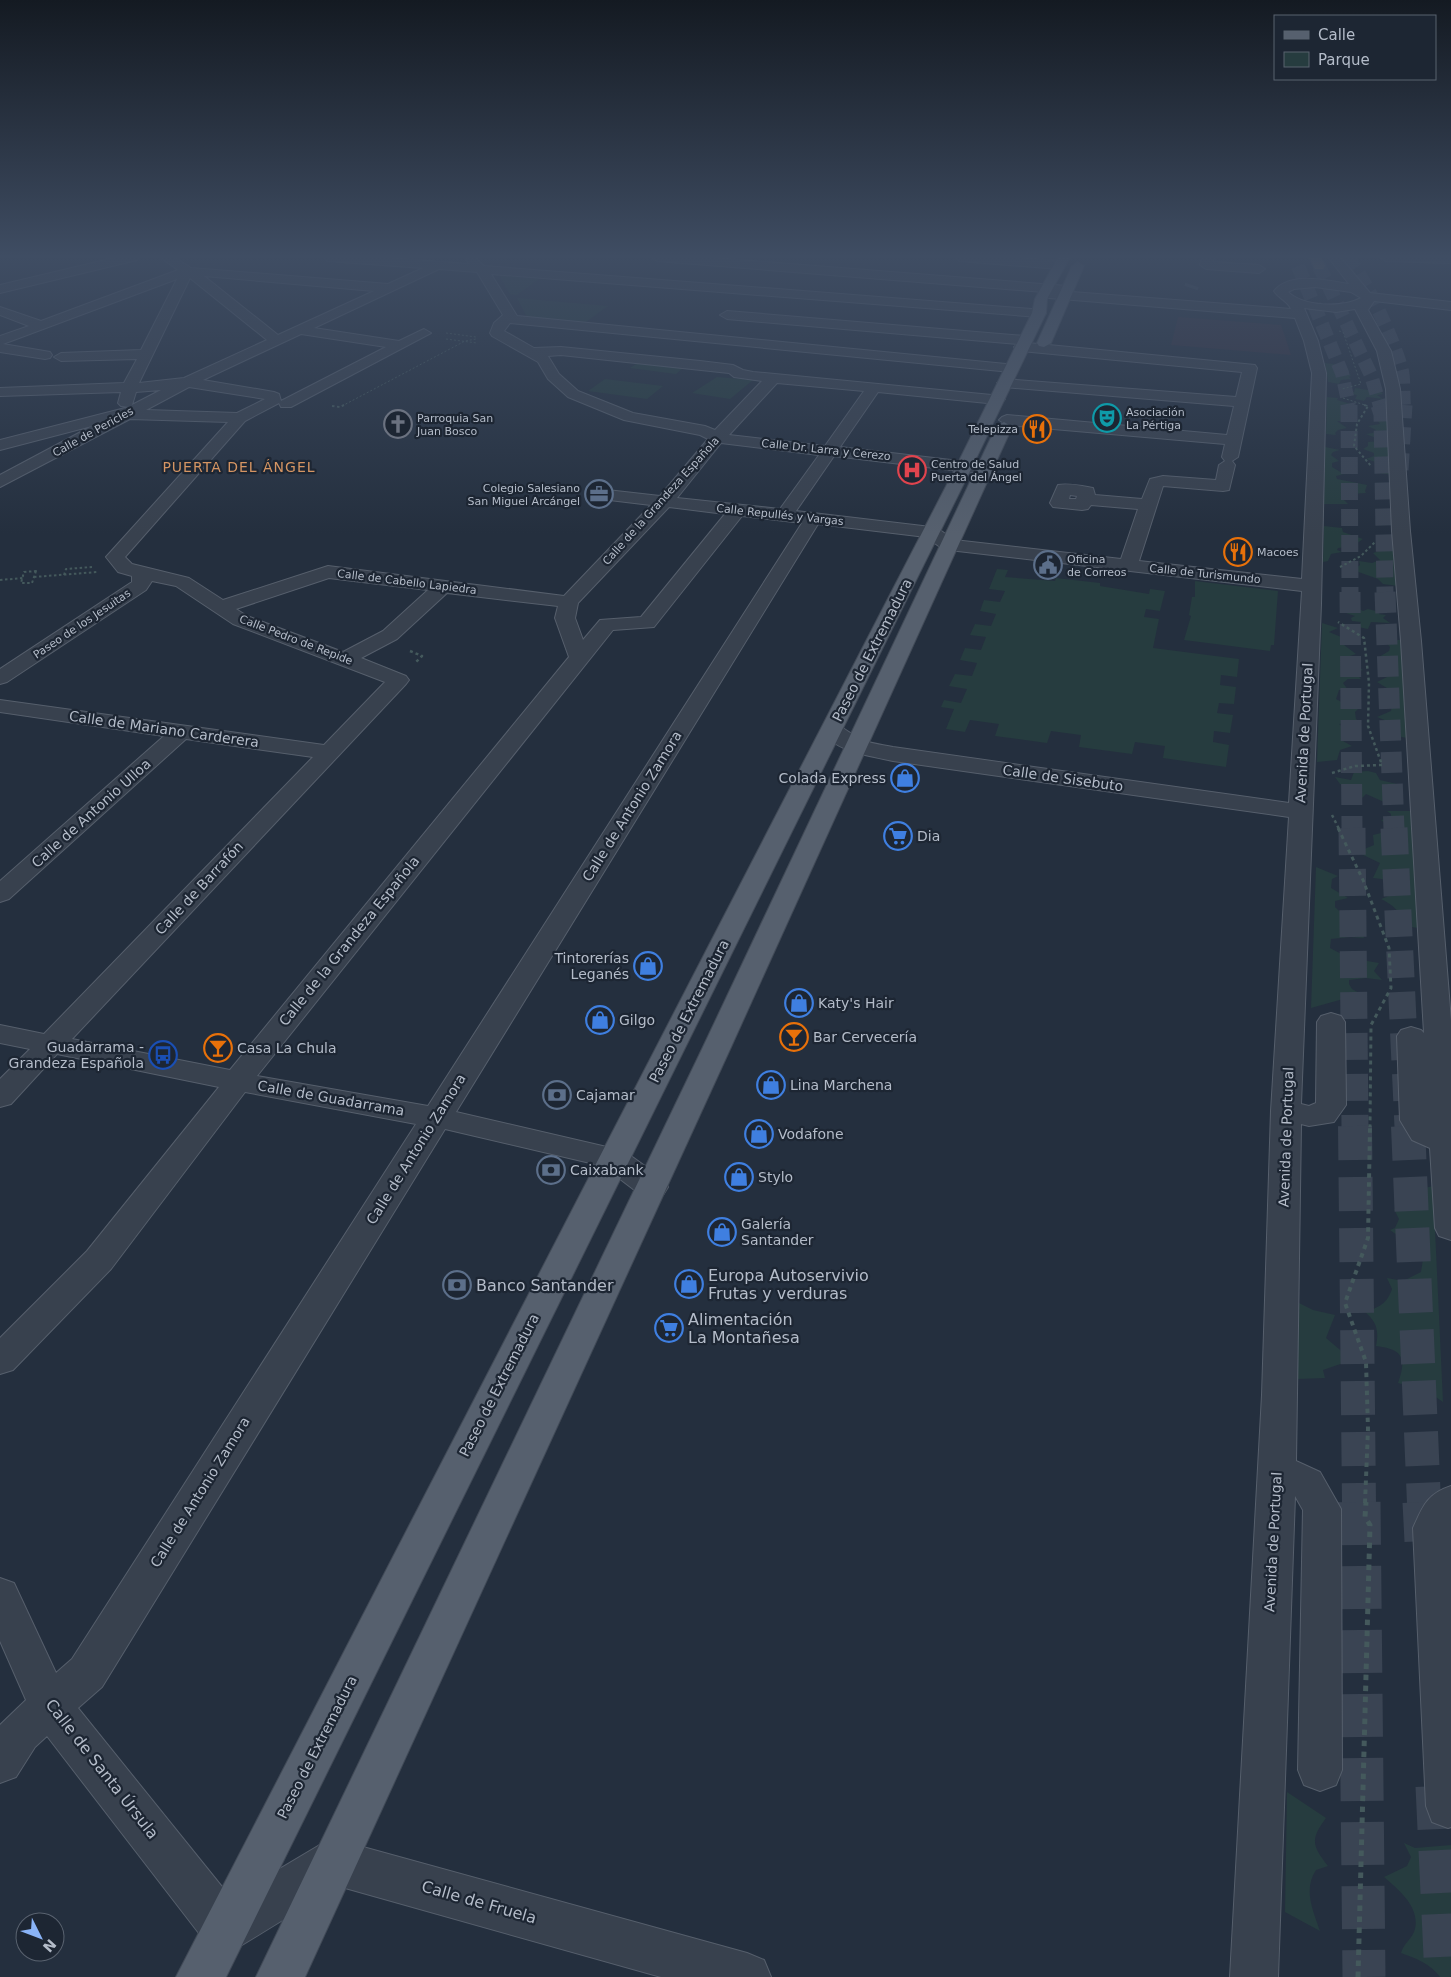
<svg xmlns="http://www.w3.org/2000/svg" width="1451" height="1977" font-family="'DejaVu Sans',sans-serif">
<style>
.medical{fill:#32303f}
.green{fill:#263c3f}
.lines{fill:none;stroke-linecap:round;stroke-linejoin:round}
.minor-tunnel{stroke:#3a4453;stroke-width:14;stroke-dasharray:14 7;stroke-linecap:butt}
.highway-tunnel-far5{stroke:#3a4453;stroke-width:14;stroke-dasharray:14 7;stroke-linecap:butt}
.highway-tunnel-far4{stroke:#3a4453;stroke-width:17;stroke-dasharray:17 9;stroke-linecap:butt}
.highway-tunnel-far3{stroke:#3a4453;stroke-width:21;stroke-dasharray:21 11;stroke-linecap:butt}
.highway-tunnel-far2{stroke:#3a4453;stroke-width:27;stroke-dasharray:27 14;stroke-linecap:butt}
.highway-tunnel-far1{stroke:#3a4453;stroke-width:34;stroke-dasharray:34 17;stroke-linecap:butt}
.highway-tunnel{stroke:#3a4453;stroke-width:43;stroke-dasharray:43 21;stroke-linecap:butt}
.minor-casing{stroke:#565f6c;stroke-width:2}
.major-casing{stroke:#414a57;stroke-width:2}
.highway-casing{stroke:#434c59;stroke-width:2}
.path-far5{stroke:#44595c;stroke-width:1;stroke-dasharray:2 2;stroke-linecap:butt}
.path-far4{stroke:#44595c;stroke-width:2;stroke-dasharray:2.5 2.5;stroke-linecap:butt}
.path-far3{stroke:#44595c;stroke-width:2.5;stroke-dasharray:3 3;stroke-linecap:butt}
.path-far2{stroke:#44595c;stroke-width:3;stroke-dasharray:4 4;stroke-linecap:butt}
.path-far1{stroke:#44595c;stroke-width:4;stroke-dasharray:4.5 4.5;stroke-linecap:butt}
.path{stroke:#44595c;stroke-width:5;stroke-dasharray:5.5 5.5;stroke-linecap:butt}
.minor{fill:#38414e;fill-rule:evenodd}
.major{fill:#56606e;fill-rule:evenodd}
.highway{fill:#746855;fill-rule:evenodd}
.labels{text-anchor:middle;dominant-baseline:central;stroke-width:4.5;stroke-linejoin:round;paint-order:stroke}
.far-poi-label{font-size:11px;fill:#b4bcc9;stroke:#1d2633;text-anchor:start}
.far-street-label{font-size:11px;fill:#b4bcc9;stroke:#1d2633}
.far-quarter-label{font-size:14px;letter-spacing:1px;fill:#d59563;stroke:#1d2633}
.street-label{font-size:14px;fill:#b4bcc9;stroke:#1d2633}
.poi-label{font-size:14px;fill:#b4bcc9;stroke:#1d2633;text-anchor:start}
.near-poi-label{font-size:16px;fill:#b4bcc9;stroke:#1d2633;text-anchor:start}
.near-street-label{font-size:16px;fill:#b4bcc9;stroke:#1d2633}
</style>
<rect width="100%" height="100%" fill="#242f3e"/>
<path class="medical" d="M 1178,317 L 1281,325 L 1291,355 L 1171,345 Z"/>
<path class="green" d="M 499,275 L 539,279 L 517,295 L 510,294 Z
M 517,298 L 608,306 L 583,324 L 528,319 Z
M 639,362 L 684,367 L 676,374 L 630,368 Z
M 1325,363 L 1342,365 L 1349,369 L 1342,371 L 1351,375 L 1349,377 L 1351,379 L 1341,380 L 1339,384 L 1328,382 Z
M 717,377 L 753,380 L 730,399 L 692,393 Z
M 605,379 L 663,386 L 647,399 L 588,391 Z
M 1355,388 L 1381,392 L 1383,394 L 1377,395 L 1383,399 L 1367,397 L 1364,401 L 1355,399 L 1357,395 L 1345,393 L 1354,392 Z
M 1327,397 L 1338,398 L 1337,400 L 1351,404 L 1346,407 L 1358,414 L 1347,417 L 1351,421 L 1337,421 L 1347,428 L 1338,430 L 1335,433 L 1336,435 L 1326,434 Z
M 1375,417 L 1388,417 L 1392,475 L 1380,473 L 1383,471 L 1382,464 L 1366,459 L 1374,456 L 1374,453 L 1363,449 L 1368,446 L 1368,442 L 1383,441 L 1366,434 L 1373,433 L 1376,430 L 1368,426 L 1380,424 Z
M 1325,447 L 1340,450 L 1333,452 L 1331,455 L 1339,461 L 1332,463 L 1332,467 L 1344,474 L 1336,476 L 1337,479 L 1367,485 L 1365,491 L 1366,493 L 1348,494 L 1344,500 L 1348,504 L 1324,504 Z
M 1324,526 L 1342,528 L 1343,532 L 1363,539 L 1353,546 L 1338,548 L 1337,550 L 1342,552 L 1331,554 L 1328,561 L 1323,562 Z
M 1395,543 L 1398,586 L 1383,584 L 1378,579 L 1353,570 L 1360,565 L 1359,561 L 1372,563 L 1380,560 L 1373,553 L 1386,549 L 1381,544 Z
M 997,569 L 1008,570 L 1005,577 L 1055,581 L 1056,578 L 1100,583 L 1100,586 L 1149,594 L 1150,589 L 1165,591 L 1160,611 L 1146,609 L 1144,617 L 1159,619 L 1153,648 L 1239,659 L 1237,677 L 1221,675 L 1220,685 L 1236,687 L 1234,704 L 1219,703 L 1217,713 L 1233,715 L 1230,733 L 1214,731 L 1213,742 L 1229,745 L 1226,767 L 1163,758 L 1165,746 L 1135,742 L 1132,754 L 1079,747 L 1081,735 L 1051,731 L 1047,743 L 995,736 L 999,724 L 970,720 L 965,732 L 946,729 L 954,709 L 941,707 L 944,700 L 961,703 L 967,689 L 949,686 L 955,674 L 972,676 L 977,663 L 960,660 L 965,648 L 981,650 L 986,637 L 970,635 L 975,624 L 991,626 L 996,614 L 980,611 L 984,600 L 1000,602 L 1005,591 L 989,589 Z
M 1195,581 L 1278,591 L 1274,645 L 1271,645 L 1270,651 L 1184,640 L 1191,616 L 1189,615 L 1192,597 L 1195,597 Z
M 1345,607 L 1354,607 L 1363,611 L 1368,609 L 1380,612 L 1379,614 L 1386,615 L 1383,618 L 1390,623 L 1371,622 L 1368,629 L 1358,627 L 1361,622 L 1352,621 L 1351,618 L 1355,616 L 1343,612 Z
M 1322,623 L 1338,628 L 1329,632 L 1346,639 L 1344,645 L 1356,654 L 1350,656 L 1349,660 L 1363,670 L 1357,672 L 1357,675 L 1361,679 L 1348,679 L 1343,683 L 1348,690 L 1339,690 L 1336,699 L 1347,705 L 1361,706 L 1355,712 L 1356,719 L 1361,723 L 1351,722 L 1339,724 L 1353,736 L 1341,740 L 1352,746 L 1340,750 L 1337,760 L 1317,762 Z
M 1384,640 L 1401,640 L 1407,738 L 1392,735 L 1394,733 L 1387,721 L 1377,717 L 1391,711 L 1392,702 L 1380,698 L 1387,688 L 1377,682 L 1387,677 L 1386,673 L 1396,670 L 1390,661 L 1379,657 L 1389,651 L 1390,647 Z
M 1368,771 L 1376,773 L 1380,780 L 1401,785 L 1401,788 L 1397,791 L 1383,791 L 1393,801 L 1384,802 L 1366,794 L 1358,802 L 1347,800 L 1345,796 L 1347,791 L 1354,788 L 1340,784 L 1335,777 L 1351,780 L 1354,772 Z
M 1387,811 L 1411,811 L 1418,928 L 1400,925 L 1402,917 C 1396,908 1391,904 1381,899 L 1399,892 C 1393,880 1385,879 1373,878 L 1380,863 L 1357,852 L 1374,845 L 1373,835 L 1389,831 L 1391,828 L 1381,820 L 1391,818 L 1391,814 Z
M 1316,867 L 1338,876 L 1332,879 L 1331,888 L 1348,898 L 1335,901 L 1335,907 C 1343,916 1352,917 1364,918 L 1358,926 L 1364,938 L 1350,937 L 1331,939 L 1330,948 L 1349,958 L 1379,963 L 1374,971 L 1382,980 L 1366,978 L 1349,980 L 1349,984 L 1352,989 L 1361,994 L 1311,1008 Z
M 1433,1186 L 1443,1402 L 1427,1391 L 1398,1383 C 1407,1358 1403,1349 1376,1346 C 1379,1331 1377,1322 1365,1312 C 1379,1307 1387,1304 1392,1289 L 1387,1278 L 1403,1281 L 1421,1272 L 1423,1259 L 1411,1245 L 1390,1230 L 1395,1228 L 1399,1219 L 1394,1209 L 1404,1210 L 1410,1203 L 1406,1189 L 1416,1190 Z
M 1299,1303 L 1313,1310 L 1335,1315 L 1326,1338 L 1352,1360 L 1323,1370 L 1325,1378 L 1297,1379 Z
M 1287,1792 L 1326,1818 C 1310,1840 1312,1845 1328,1866 L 1316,1870 C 1303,1890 1313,1910 1320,1931 L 1285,1912 Z
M 1404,1843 L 1415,1848 L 1451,1845 L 1451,1977 L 1440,1977 C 1431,1964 1415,1958 1401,1953 C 1403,1944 1413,1938 1415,1929 C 1420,1907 1399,1890 1384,1877 L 1407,1866 L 1411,1857 Z"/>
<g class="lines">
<path class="minor-tunnel" d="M 1191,288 L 1192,285"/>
<path class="highway-tunnel-far5" d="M 1347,257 C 1367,281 1394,340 1402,371 C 1404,382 1403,395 1404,406
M 1298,266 L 1342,373 L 1349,406
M 1319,266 L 1371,375 L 1380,406"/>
<path class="highway-tunnel-far4" d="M 1349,405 L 1350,593
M 1379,405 L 1382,414 L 1385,593
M 1400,470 L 1404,405"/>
<path class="highway-tunnel-far3" d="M 1350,592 L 1352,829
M 1385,592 L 1394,829"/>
<path class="highway-tunnel-far2" d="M 1352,828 L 1355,1127
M 1394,828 L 1408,1127"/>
<path class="highway-tunnel-far1" d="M 1355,1126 L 1359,1503
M 1408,1126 L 1424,1503"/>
<path class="highway-tunnel" d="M 1359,1502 L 1364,1977
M 1424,1502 L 1426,1541
M 1437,1786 L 1446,1977"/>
<defs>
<path id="minor" d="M 118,257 L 139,257 L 137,260 L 0,293 L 0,285 Z
M 160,257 L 174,257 L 191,268 L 388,284 L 423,268 L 328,261 L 322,257 L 374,257 L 469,264 L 466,260 L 468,257 L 475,257 L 484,266 L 1044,310 L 1046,313 L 1044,316 L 1039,317 L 491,274 L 517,316 L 1016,365 L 1018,368 L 1016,371 L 1011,372 L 510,323 L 504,331 L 534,348 L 561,347 L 700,361 L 733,365 L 743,370 L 753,372 L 1002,396 L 1005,399 L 1002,402 L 997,404 L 878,392 L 840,447 L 985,464 L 991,465 L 993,469 L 991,473 L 985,474 L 834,456 L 796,511 L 931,527 L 937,528 L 954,540 L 1121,559 L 1138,509 L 1091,505 L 1088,509 L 1082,510 L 1053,507 L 1050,503 L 1058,485 C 1069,483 1082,486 1093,488 L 1095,495 L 1142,499 L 1150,479 L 1163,476 L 1216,480 L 1219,465 L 1225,461 L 1222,457 L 1225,444 L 1007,425 L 999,420 L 1002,417 L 1007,415 L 1227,435 L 1234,406 L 1004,387 L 997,383 L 1004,379 L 1236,397 L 1242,372 L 1021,351 L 1014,347 L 1018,344 L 727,319 L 720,315 L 727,311 L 1025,336 L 1032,340 L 1028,343 L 1255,365 L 1257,368 L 1238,457 L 1232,461 L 1235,465 L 1229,490 L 1223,491 L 1163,486 L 1139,561 L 1302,579 L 1312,373 L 1304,341 L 1295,318 L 1049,298 L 1044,297 L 1044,292 L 657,261 L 651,257 L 702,257 L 1067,286 L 1071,287 L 1072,292 L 1291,309 C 1288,301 1279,299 1274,291 C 1290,271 1328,281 1349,284 L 1328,257 L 1340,257 L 1370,293 L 1451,302 L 1451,310 L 1374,301 L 1368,310 L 1391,351 L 1400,389 L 1410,531 L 1421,641 L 1451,1021 L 1451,1240 L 1439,1236 L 1435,1228 L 1430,1148 L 1412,1140 L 1400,1120 L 1397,1036 L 1401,1030 L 1411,1027 L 1421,1030 L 1424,1033 L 1401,641 L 1392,531 L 1386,389 L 1377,351 L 1355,309 L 1336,312 L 1304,308 L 1318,341 L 1326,373 L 1321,604 L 1301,1104 L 1309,1106 L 1316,1103 L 1317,1022 L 1321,1016 L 1331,1013 L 1341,1016 L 1345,1022 L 1346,1105 L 1334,1122 L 1309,1126 L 1301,1124 L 1296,1461 L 1320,1472 L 1341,1509 L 1342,1770 L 1336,1785 L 1320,1791 L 1304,1785 L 1298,1770 L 1303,1510 L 1295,1496 L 1278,1977 L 1230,1977 L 1262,1395 L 1271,1111 L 1289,817 L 893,761 C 868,755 837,753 821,730 L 824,725 C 842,721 849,736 865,741 C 874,744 884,745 893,747 L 1289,803 L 1302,591 L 949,550 L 943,549 L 926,537 L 818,524 L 456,1112 L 624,1151 L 663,1179 L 668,1187 L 663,1195 L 652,1198 L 641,1195 L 603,1166 L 445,1129 L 102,1687 L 78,1708 L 231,1898 L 318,1846 L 334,1839 L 747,1953 L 764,1960 L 771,1977 L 661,1977 L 338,1886 L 242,1945 L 225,1952 L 208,1945 L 47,1736 L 35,1747 L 16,1777 L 0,1783 L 0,1725 L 26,1700 L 0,1641 L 0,1578 L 14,1583 L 56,1673 L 72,1659 L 416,1124 L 245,1092 L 111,1269 L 13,1370 L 0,1374 L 0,1338 L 87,1251 L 219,1087 L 57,1054 L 11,1104 L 0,1107 L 0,1079 L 30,1049 L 0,1043 L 0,1025 L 44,1034 L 313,757 L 186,739 L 9,899 L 0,902 L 0,881 L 164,736 L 0,712 L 0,700 L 324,745 L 385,682 L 233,624 L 176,586 L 152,581 L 146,590 L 7,682 L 0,684 L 0,669 L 132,582 L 132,576 L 118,572 L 106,557 L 228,422 L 130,419 L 0,487 L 0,475 L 92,426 L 0,450 L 0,440 L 129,407 L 121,406 L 118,403 L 121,392 L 0,396 L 0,388 L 124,383 L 137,359 L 61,361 L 54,357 L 61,353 L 141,350 L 177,279 L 3,344 L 50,352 L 52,355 L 50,358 L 45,359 L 0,352 L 0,336 L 29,326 L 0,315 L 0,307 L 41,321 L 178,270 ZM 439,269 L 477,272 L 503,315 L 494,323 L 490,333 L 492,336 L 538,362 L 548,379 L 568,397 L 624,420 L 700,435 L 708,439 L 660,496 L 607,490 L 601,491 L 598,495 L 601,499 L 651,505 L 564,596 L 328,566 L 223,600 L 189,578 L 132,564 L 125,557 L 245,421 L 279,403 L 281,407 L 291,407 L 431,333 L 424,329 L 399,341 L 314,328 ZM 204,276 L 374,291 L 278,335 ZM 190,278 L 267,340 L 184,378 L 139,383 ZM 1315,287 L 1351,292 L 1361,298 C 1342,308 1304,307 1288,292 L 1294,289 ZM 301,334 L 386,347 L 281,401 L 279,394 L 274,392 L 203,380 ZM 561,355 L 729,373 L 734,377 L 762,381 L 715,430 L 705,426 L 633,413 L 578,391 L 559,374 L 548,356 ZM 777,383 L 864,391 L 825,446 L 729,435 ZM 189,387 L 265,399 L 237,413 L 146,410 ZM 161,390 L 132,405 L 136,392 ZM 721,443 L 819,455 L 780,509 L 677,498 ZM 1070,495 L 1077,496 L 1076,499 L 1069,499 ZM 669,507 L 725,514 L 641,617 L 600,620 L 583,640 L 575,618 L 578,603 ZM 742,516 L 802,523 L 428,1106 L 257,1076 L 613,630 L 654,627 ZM 329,578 L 428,590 L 383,631 L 343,652 L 247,616 L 236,609 ZM 447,593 L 558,606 L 555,618 L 569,657 L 230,1070 L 72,1039 L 406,684 L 409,680 L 406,676 L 361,658 L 397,639 Z
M 954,257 L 1005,257 L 1060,261 L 1066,265 L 1060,269 L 960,261 Z
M 1202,257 L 1214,257 L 1213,262 L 1259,265 L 1265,269 L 1259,273 L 1206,269 L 1200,265 Z
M 1380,257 L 1451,257 L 1451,263 L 1386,261 Z
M 1451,1486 L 1451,1827 L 1448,1828 L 1432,1822 L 1426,1806 L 1413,1528 C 1423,1506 1427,1494 1451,1486 Z"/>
<path id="major" d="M 1058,257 L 1070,257 L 1047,299 L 1046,313 L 973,465 L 226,1977 L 176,1977 L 957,465 L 1032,313 L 1035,299 Z
M 1078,262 L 1084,266 L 1051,343 L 1044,347 L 1039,346 L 1037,343 L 1072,266 Z
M 1004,422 L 1012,427 L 731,1047 L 305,1977 L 256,1977 L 703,1047 L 996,427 Z"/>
<path id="highway" d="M 1309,257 L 1321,257 L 1325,266 L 1323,269 L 1315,269 Z"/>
</defs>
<use href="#minor" class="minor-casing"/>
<use href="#major" class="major-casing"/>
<use href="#highway" class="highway-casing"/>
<path class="path-far5" d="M 1339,331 L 1343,332 L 1361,384 L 1342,389
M 446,333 L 476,337
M 446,339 L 477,343
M 1343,398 L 1368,406
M 342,406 L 465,341 L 476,339"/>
<path class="path-far4" d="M 1364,405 L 1368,406 L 1357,424 L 1354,446 L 1371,466
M 332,406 L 340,407 L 344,405
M 1340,567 L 1361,556 L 1375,542
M 36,571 L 32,583 L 21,583 L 24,572 Z
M 64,575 L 66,569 L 92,567
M 34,577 L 97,572
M 0,580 L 23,578"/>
<path class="path-far3" d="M 410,651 L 422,656 L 416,662
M 1332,773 L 1355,766 L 1382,765 L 1368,726 L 1369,683 L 1364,638 L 1338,622
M 1332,815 L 1339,829"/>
<path class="path-far2" d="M 1338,828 L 1363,880 L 1389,948 L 1391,988 L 1371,1025 L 1370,1127"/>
<path class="path-far1" d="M 1365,1503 L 1368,1429 L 1366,1362 L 1345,1303 L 1368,1238 L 1370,1126"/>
<path class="path" d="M 1358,1977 L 1370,1525 L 1365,1517 L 1366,1502"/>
<use href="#minor" class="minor"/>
<use href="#major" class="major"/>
<use href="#highway" class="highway"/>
</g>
<linearGradient id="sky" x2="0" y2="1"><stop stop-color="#141a22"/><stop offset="0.48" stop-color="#3f4d63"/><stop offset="1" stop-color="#3f4d63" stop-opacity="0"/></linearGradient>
<rect width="1451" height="534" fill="url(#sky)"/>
<defs>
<symbol id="theatre-ring" viewBox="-11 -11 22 22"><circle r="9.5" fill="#1d2633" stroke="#0f9aa8" stroke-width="1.5"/><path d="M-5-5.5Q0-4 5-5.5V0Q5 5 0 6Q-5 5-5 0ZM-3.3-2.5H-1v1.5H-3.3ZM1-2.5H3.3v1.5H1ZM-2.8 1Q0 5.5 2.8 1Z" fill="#0f9aa8"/></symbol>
<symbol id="church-ring" viewBox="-11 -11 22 22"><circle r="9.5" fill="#1d2633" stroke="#6b7280" stroke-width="1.5"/><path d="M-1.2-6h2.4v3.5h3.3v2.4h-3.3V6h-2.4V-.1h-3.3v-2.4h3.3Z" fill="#6b7280"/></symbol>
<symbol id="restaurant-ring" viewBox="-11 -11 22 22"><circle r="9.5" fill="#1d2633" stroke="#e8710a" stroke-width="1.5"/><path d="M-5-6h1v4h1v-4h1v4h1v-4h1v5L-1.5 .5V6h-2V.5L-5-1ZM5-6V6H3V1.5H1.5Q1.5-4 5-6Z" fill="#e8710a"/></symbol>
<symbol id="hospital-ring" viewBox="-11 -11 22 22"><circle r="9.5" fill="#1d2633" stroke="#e0444e" stroke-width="1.5"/><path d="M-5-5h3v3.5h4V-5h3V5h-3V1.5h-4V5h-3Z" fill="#e0444e"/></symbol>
<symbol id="office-ring" viewBox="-11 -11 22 22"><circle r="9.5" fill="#1d2633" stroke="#5c6f8a" stroke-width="1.5"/><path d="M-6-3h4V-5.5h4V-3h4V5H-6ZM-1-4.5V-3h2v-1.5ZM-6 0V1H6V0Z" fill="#5c6f8a"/></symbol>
<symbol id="civic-ring" viewBox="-11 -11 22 22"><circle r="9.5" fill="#1d2633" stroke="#5c6f8a" stroke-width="1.5"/><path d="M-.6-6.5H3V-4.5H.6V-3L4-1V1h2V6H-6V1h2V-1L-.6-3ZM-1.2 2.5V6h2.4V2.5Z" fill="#5c6f8a"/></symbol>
<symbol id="shop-ring" viewBox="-11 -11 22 22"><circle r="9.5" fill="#1d2633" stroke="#3f7fe0" stroke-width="1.5"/><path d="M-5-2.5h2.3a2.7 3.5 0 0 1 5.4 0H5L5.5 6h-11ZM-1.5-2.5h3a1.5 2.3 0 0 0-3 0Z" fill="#3f7fe0"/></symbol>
<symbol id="supermarket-ring" viewBox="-11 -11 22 22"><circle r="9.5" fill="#1d2633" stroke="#3f7fe0" stroke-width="1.5"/><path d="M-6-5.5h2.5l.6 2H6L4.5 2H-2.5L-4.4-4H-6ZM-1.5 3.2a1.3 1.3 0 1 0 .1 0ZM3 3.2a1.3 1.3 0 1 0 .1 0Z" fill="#3f7fe0"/></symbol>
<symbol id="bar-ring" viewBox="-11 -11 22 22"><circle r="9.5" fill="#1d2633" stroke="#e8710a" stroke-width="1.5"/><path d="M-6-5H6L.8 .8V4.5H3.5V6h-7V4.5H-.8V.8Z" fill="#e8710a"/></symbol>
<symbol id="bus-ring" viewBox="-11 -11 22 22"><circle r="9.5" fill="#1d2633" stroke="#1a4fb4" stroke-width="1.5"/><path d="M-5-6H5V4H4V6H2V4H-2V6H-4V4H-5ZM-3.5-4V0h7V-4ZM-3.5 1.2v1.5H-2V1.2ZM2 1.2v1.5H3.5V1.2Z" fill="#1a4fb4"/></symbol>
<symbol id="bank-ring" viewBox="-11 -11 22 22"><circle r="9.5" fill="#1d2633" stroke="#5c6f8a" stroke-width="1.5"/><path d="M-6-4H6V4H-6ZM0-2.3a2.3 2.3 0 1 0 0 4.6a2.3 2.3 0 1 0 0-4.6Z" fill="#5c6f8a"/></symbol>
</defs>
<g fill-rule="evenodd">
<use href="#theatre-ring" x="1091" y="402" width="32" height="32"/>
<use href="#church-ring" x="382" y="408" width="32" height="32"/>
<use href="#restaurant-ring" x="1021" y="413" width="32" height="32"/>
<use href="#hospital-ring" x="896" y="454" width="32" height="32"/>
<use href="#office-ring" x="583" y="478" width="32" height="32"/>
<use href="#restaurant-ring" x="1222" y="536" width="32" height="32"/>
<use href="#civic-ring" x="1032" y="549" width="32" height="32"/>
<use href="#shop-ring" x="889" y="762" width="32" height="32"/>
<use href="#supermarket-ring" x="882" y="820" width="32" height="32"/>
<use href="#shop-ring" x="632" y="950" width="32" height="32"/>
<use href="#shop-ring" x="783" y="987" width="32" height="32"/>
<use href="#shop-ring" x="584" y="1004" width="32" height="32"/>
<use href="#bar-ring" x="778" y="1021" width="32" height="32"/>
<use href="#bar-ring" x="202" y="1032" width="32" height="32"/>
<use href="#bus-ring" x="147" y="1039" width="32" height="32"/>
<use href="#shop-ring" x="755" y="1069" width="32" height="32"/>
<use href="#bank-ring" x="541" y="1079" width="32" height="32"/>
<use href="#shop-ring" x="743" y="1118" width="32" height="32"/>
<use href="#bank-ring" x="535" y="1154" width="32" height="32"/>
<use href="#shop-ring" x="723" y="1161" width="32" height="32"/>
<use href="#shop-ring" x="706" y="1216" width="32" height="32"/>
<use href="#shop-ring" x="673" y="1268" width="32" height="32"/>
<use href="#bank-ring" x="441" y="1269" width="32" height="32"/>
<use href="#supermarket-ring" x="653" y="1312" width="32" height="32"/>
</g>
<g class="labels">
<g class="far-poi-label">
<text x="1126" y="412">Asociación<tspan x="1126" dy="13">La Pértiga</tspan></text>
<text x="417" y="418">Parroquia San<tspan x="417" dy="13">Juan Bosco</tspan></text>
<text x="1018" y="429" text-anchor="end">Telepizza</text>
<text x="931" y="464">Centro de Salud<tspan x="931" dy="13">Puerta del Ángel</tspan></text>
<text x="580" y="488" text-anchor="end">Colegio Salesiano<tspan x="580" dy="13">San Miguel Arcángel</tspan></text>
<text x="1257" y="552">Macoes</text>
<text x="1067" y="559">Oficina<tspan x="1067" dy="13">de Correos</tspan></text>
</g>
<g class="far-street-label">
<text transform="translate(93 432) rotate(-29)">Calle de Pericles</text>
<text transform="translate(826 450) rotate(6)">Calle Dr. Larra y Cerezo</text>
<text transform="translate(661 501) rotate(-48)">Calle de la Grandeza Española</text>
<text transform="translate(780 515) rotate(6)">Calle Repullés y Vargas</text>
<text transform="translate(1205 574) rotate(6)">Calle de Turismundo</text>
<text transform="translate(407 582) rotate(7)">Calle de Cabello Lapiedra</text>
<text transform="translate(82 624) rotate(-34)">Paseo de los Jesuitas</text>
<text transform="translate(296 640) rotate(21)">Calle Pedro de Repide</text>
</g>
<g class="far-quarter-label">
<text x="239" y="467">PUERTA DEL ÁNGEL</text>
</g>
<g class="street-label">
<text transform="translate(872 650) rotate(-63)">Paseo de Extremadura</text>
<text transform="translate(164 729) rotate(8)">Calle de Mariano Carderera</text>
<text transform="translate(1304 733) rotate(-87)">Avenida de Portugal</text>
<text transform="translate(1063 778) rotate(8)">Calle de Sisebuto</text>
<text transform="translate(632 806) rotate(-58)">Calle de Antonio Zamora</text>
<text transform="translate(91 813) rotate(-42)">Calle de Antonio Ulloa</text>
<text transform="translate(199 888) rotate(-47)">Calle de Barrafón</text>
<text transform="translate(349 941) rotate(-51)">Calle de la Grandeza Española</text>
<text transform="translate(689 1011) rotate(-63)">Paseo de Extremadura</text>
<text transform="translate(331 1098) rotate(10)">Calle de Guadarrama</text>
<text transform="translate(1286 1137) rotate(-88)">Avenida de Portugal</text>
<text transform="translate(416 1149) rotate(-58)">Calle de Antonio Zamora</text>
<text transform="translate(499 1385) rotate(-63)">Paseo de Extremadura</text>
<text transform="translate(200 1492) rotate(-58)">Calle de Antonio Zamora</text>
<text transform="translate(1273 1542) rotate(-87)">Avenida de Portugal</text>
<text transform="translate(317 1747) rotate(-63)">Paseo de Extremadura</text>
</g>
<g class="poi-label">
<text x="886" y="778" text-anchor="end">Colada Express</text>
<text x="917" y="836">Dia</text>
<text x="629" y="958" text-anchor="end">Tintorerías<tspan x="629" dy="16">Leganés</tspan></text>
<text x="818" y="1003">Katy's Hair</text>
<text x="619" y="1020">Gilgo</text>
<text x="813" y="1037">Bar Cervecería</text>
<text x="144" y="1047" text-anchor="end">Guadarrama -<tspan x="144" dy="16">Grandeza Española</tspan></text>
<text x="237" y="1048">Casa La Chula</text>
<text x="790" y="1085">Lina Marchena</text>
<text x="576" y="1095">Cajamar</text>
<text x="778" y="1134">Vodafone</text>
<text x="570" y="1170">Caixabank</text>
<text x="758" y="1177">Stylo</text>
<text x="741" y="1224">Galería<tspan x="741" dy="16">Santander</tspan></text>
</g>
<g class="near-poi-label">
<text x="708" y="1275">Europa Autoservivio<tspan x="708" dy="18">Frutas y verduras</tspan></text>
<text x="476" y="1285">Banco Santander</text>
<text x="688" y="1319">Alimentación<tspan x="688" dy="18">La Montañesa</tspan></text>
</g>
<g class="near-street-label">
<text transform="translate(102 1769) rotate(52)">Calle de Santa Úrsula</text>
<text transform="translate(479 1902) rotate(16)">Calle de Fruela</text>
</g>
</g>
<rect x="1274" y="15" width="162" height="65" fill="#1d2633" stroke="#59626f"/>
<rect x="1284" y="31" width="25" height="8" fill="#56606e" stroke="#59626f"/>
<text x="1318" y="40" font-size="15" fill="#b4bcc9">Calle</text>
<rect x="1284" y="52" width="25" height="15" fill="#263c3f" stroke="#59626f"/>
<text x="1318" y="65" font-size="15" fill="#b4bcc9">Parque</text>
<g transform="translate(40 1937) rotate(132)"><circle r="24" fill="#1d2633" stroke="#59626f"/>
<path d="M0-4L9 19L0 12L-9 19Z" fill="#8ab4f8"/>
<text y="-8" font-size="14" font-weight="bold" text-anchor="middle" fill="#b4bcc9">N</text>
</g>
</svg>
